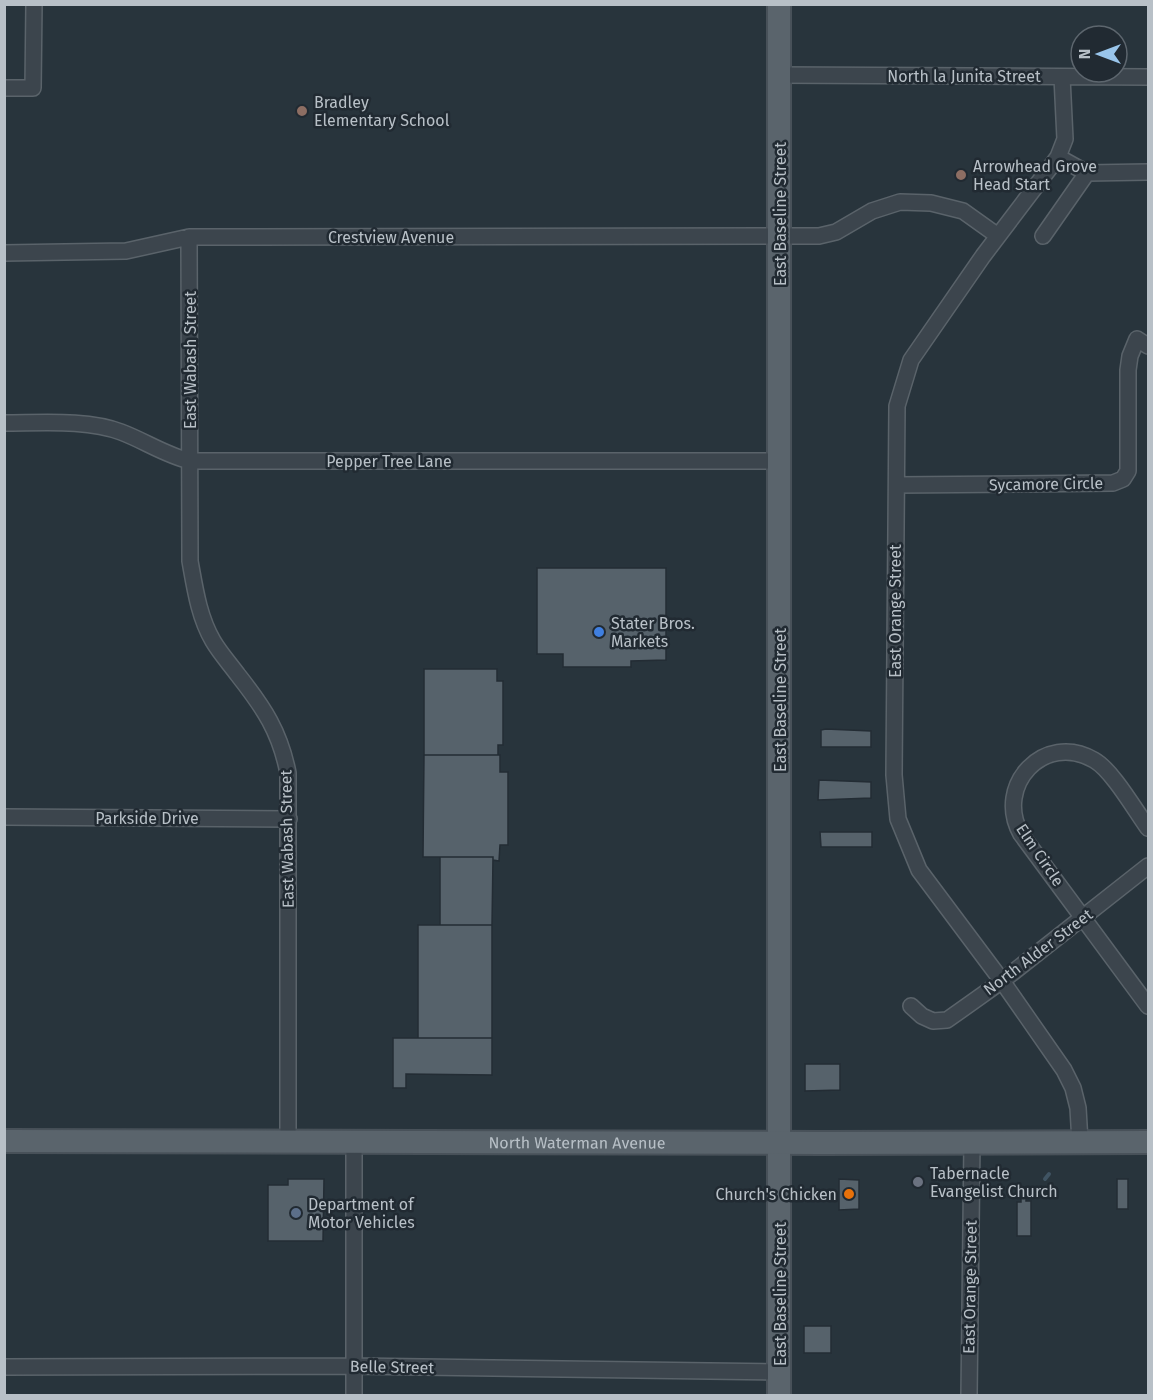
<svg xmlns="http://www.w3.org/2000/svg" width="1153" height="1400" font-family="'Fira Sans',sans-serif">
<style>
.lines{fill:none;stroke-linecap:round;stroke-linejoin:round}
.stream{stroke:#405463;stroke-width:4}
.building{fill:#56626b;stroke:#232c34;stroke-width:1.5}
.street-casing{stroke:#5a636a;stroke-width:18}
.primary-casing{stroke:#485159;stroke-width:26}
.street{stroke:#3c454d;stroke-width:15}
.primary{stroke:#5a646c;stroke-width:22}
.education-dot{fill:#8d6e63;stroke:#212a32;stroke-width:2}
.shop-dot{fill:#3f7fe0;stroke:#212a32;stroke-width:2}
.worship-dot{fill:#6b7280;stroke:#212a32;stroke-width:2}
.food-dot{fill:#e8710a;stroke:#212a32;stroke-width:2}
.service-dot{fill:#5c6f8a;stroke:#212a32;stroke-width:2}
.labels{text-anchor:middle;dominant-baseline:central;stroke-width:5;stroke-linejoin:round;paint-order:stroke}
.street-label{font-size:16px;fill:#b8c0c7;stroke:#212a32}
.poi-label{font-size:16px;fill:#b8c0c7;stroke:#212a32;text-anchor:start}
</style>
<rect width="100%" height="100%" fill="#28343c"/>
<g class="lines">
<path class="stream" d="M 1045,1179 L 1049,1174"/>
</g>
<path class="building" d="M 537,568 L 666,568 L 666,660 L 631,661 L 631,667 L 563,667 L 563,654 L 537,654 Z
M 424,669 L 497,669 L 497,681 L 503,681 L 503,745 L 498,745 L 498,755 L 424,755 Z
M 826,729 L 871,731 L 871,747 L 821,747 L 821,730 Z
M 424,755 L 500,755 L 500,772 L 508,772 L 508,845 L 500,845 L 499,861 L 493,860 L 493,857 L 423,857 Z
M 819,780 L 871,782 L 871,798 L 818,800 Z
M 820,832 L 872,832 L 872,847 L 821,847 Z
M 440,857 L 493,857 L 492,925 L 440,925 Z
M 418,925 L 492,925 L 492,1038 L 418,1038 Z
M 393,1038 L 492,1038 L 492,1075 L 406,1074 L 406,1088 L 393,1088 Z
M 805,1064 L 840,1064 L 840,1090 L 805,1091 Z
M 288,1179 L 324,1179 L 323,1241 L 268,1241 L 268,1185 L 288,1185 Z
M 839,1179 L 859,1180 L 859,1209 L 839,1210 Z
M 1117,1179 L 1128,1179 L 1128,1209 L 1117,1209 Z
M 1021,1196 L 1026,1196 L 1026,1201 L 1031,1201 L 1031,1236 L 1017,1236 L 1017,1202 L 1021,1202 Z
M 804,1326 L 831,1326 L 831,1353 L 804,1353 Z"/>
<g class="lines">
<defs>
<path id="street" d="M 779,75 L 1148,77
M 1062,77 L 1065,139 L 1058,157 L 983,256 L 911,360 L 897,406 L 894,775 L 898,819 L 919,870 L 1002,981 L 1064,1070 L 1073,1088 L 1078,1108 L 1080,1142
M 4,88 L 33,88 L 34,4
M 1058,157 L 1087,173 L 1148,172
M 1043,236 L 1087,173
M 189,237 L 190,561 C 195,589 199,617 213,641 C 220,653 230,664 238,675 C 264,708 280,732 288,773 L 288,1142
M 4,253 L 126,251 L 189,237 L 819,236 L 836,232 L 872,211 L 900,202 L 931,203 L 963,211 L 998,236
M 4,423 C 40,423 88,419 121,432 C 145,441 165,455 190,461 L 780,461
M 897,485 L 1113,483 L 1123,479 L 1128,471 L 1128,370 L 1130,356 L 1137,339 L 1148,346
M 4,817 L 289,819
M 1148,828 C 1135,810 1112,770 1094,760 C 1044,731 994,786 1021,834 L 1148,1006
M 911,1006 L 922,1016 L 933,1021 L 947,1020 L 1002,981 L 1148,866
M 354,1142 L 354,1396
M 4,1367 L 354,1366 L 779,1372
M 969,1396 L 972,1142"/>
<g id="primary">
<path d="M 779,4 L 779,1396"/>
<path id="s1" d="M 4,1141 L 821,1143 L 1148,1142"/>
</g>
</defs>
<use href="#street" class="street-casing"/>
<use href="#primary" class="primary-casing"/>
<use href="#street" class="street"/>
<use href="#primary" class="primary"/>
</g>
<g class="education-dot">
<circle cx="302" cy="111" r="6"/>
<circle cx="961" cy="175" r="6"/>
</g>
<circle class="shop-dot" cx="599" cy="632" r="6"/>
<circle class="worship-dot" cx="918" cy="1182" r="6"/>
<circle class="food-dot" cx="849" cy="1194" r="6"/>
<circle class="service-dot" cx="296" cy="1213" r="6"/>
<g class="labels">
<g class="street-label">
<text x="964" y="76">North la Junita Street</text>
<text transform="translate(780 214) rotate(-90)">East Baseline Street</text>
<text x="391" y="237">Crestview Avenue</text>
<text transform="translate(190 360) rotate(-90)">East Wabash Street</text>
<text x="389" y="461">Pepper Tree Lane</text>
<text transform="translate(1046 484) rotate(-1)">Sycamore Circle</text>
<text transform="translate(895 611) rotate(-90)">East Orange Street</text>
<text transform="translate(780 700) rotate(-90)">East Baseline Street</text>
<text x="147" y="818">Parkside Drive</text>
<text transform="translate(287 839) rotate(-91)">East Wabash Street</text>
<text transform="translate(1040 855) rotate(56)">Elm Circle</text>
<text transform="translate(1038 952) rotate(-37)">North Alder Street</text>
<text stroke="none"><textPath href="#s1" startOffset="573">North Waterman Avenue</textPath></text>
<text transform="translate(970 1287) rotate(-89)">East Orange Street</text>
<text transform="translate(780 1294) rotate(-90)">East Baseline Street</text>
<text transform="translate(392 1367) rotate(1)">Belle Street</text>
</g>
<g class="poi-label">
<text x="314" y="102">Bradley<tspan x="314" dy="18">Elementary School</tspan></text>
<text x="973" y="166">Arrowhead Grove<tspan x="973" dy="18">Head Start</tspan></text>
<text x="611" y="623">Stater Bros.<tspan x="611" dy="18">Markets</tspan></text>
<text x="930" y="1173">Tabernacle<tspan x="930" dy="18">Evangelist Church</tspan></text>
<text x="837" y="1194" text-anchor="end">Church's Chicken</text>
<text x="308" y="1204">Department of<tspan x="308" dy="18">Motor Vehicles</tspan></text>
</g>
</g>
<rect width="1153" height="1400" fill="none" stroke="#b8c0c7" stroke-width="12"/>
<g transform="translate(1099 54) rotate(270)"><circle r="28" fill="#212a32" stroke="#5d666e" stroke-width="1.5"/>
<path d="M0-4.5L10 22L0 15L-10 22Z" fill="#99c5eb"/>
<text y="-9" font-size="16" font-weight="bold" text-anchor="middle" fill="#b8c0c7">N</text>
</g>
</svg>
